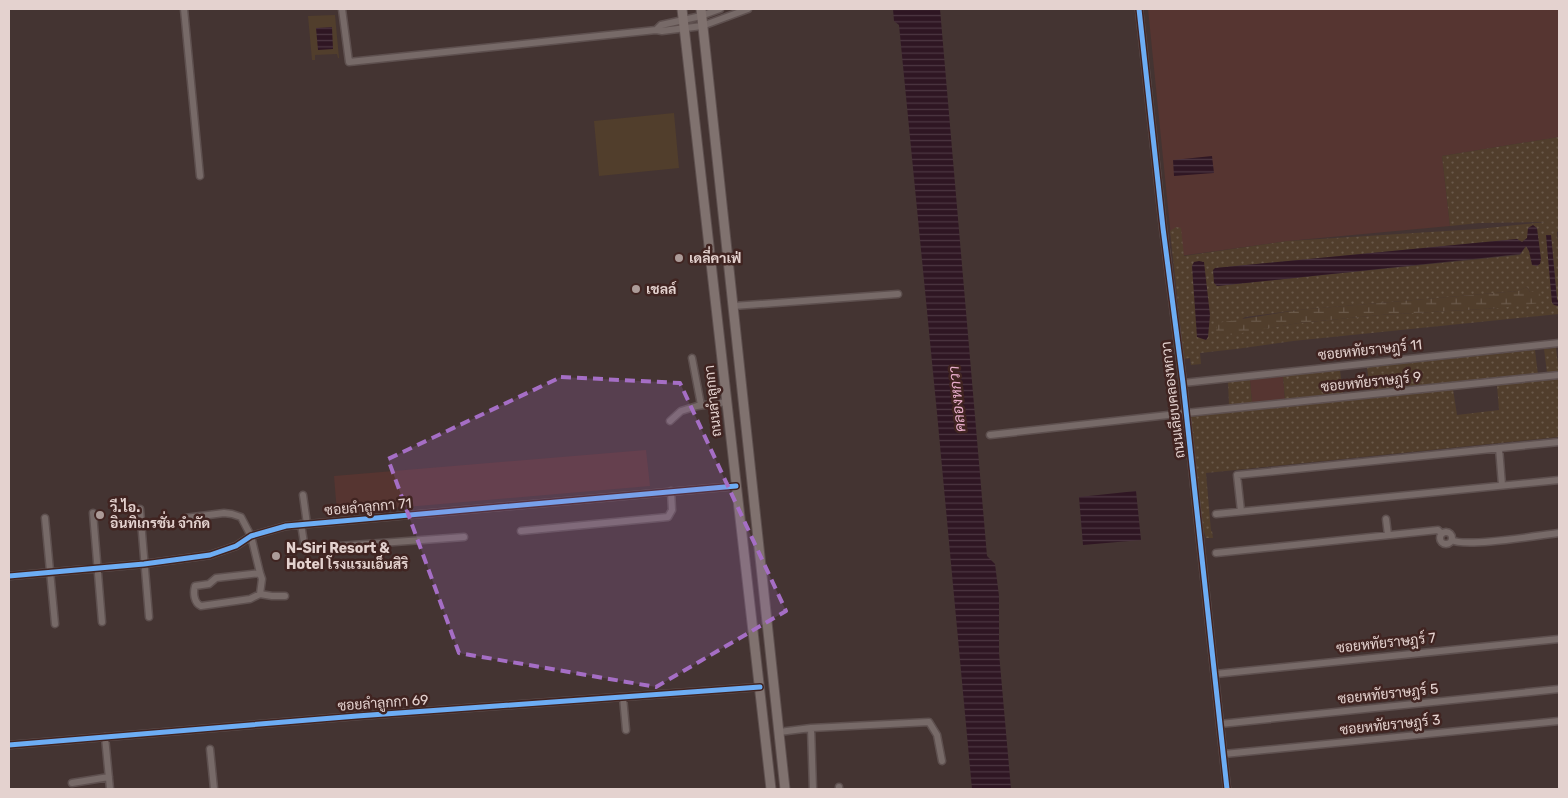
<svg xmlns="http://www.w3.org/2000/svg" width="1568" height="798" font-family="Rubik,Sarabun,sans-serif">
<style>
.built{fill:#563531}
.grass{fill:url(#grass-dots);fill-rule:evenodd}
.wetland{fill:url(#wetland-marsh)}
.pitch{fill:#513e2c}
.water{fill:url(#water-rules)}
.lines{fill:none;stroke-linecap:round;stroke-linejoin:round}
.street-casing{stroke:#5e504f;stroke-width:9}
.secondary-casing{stroke:#5e504f;stroke-width:11}
.street{stroke:#776a68;stroke-width:6}
.secondary{stroke:#80726f;stroke-width:9}
.cycleway-casing{stroke:#402421;stroke-width:8}
.cycleway{stroke:#6dadf4;stroke-width:5}
.marked{fill:#a56ec5;fill-opacity:0.2;stroke:#a56ec5;stroke-width:4;stroke-dasharray:10 6;stroke-linejoin:round}
.poi-dot{fill:#ac9b98;stroke:#402421;stroke-width:2}
.labels{text-anchor:middle;dominant-baseline:central;stroke-width:5;stroke-linejoin:round;paint-order:stroke}
.poi-label{font-size:14px;font-weight:bold;fill:#e4d2cf;stroke:#402421;text-anchor:start}
.street-label{font-size:14px;fill:#e4d2cf;stroke:#402421}
.water-label{font-size:15px;font-style:italic;fill:#e8adcb;stroke:#402421}
</style>
<defs>
<pattern id="grass-dots" width="8" height="8" patternUnits="userSpaceOnUse" patternTransform="scale(1.25)"><rect width="8" height="8" fill="#513e2c"/><path d="M2 2h.1M6 6h.1" fill="none" stroke="#6a594a" stroke-width="1.8" stroke-linecap="round"/></pattern>
<pattern id="wetland-marsh" width="20" height="14" patternUnits="userSpaceOnUse" patternTransform="scale(1.25)"><rect width="20" height="14" fill="#513e2c"/><path d="M1 5h8M5 5V1M11 12h8M15 12V8" fill="none" stroke="#6a594a"/></pattern>
<pattern id="water-rules" width="6" height="5" patternUnits="userSpaceOnUse" patternTransform="scale(1.25)"><rect width="6" height="5" fill="#2f1623"/><path d="M0 2.5h6" fill="none" stroke="#4d3742"/></pattern>
</defs>
<rect width="100%" height="100%" fill="#443432"/>
<path class="built" d="M 1148,9 L 1559,9 L 1559,137 L 1442,156 L 1450,226 L 1288,241 L 1173,257 Z
M 1283,376 L 1285,400 L 1252,403 L 1250,380 Z
M 646,450 L 650,486 L 337,513 L 334,476 Z"/>
<path class="grass" d="M 1559,137 L 1559,231 L 1557,232 L 1559,251 L 1559,301 L 1557,300 L 1551,235 L 1554,305 L 1559,306 L 1559,314 L 1293,341 L 1236,349 L 1200,353 L 1201,364 L 1191,365 L 1190,358 L 1184,359 L 1170,231 L 1176,227 L 1181,228 L 1184,256 L 1288,241 L 1478,229 L 1546,222 L 1479,223 L 1450,226 L 1442,156 ZM 1527,238 L 1532,265 L 1529,251 L 1526,246 L 1520,255 L 1217,286 L 1216,268 L 1517,239 L 1522,242 ZM 1527,287 L 1530,292 L 1540,292 L 1499,308 L 1380,315 L 1299,323 L 1219,336 L 1245,317 L 1298,310 L 1518,291 Z
M 1556,348 L 1559,372 L 1547,373 L 1544,349 Z
M 1535,350 L 1538,375 L 1370,392 L 1367,367 Z
M 1340,370 L 1343,394 L 1285,400 L 1283,376 Z
M 1559,379 L 1559,437 L 1206,473 L 1211,531 L 1212,531 L 1213,538 L 1206,538 L 1201,523 L 1190,419 L 1192,416 L 1453,389 L 1457,415 L 1499,410 L 1497,385 Z
M 1250,380 L 1252,403 L 1229,405 L 1228,382 Z"/>
<path class="wetland" d="M 1527,287 L 1530,292 L 1540,292 L 1541,303 L 1499,308 L 1380,315 L 1299,323 L 1224,336 L 1219,336 L 1216,334 L 1217,323 L 1298,310 L 1518,291 Z"/>
<path class="pitch" d="M 335,15 L 339,58 L 338,58 L 337,54 L 315,55 L 315,60 L 312,60 L 308,16 Z
M 674,113 L 679,168 L 599,176 L 594,121 Z"/>
<path class="water" d="M 893,9 L 940,9 L 987,556 L 995,564 L 999,596 L 999,653 L 1011,789 L 972,789 L 937,413 L 899,25 L 894,21 Z
M 332,27 L 333,49 L 318,50 L 316,28 Z
M 1212,156 L 1214,173 L 1174,176 L 1173,160 Z
M 1533,225 L 1537,228 L 1541,259 L 1540,264 L 1537,266 L 1532,265 L 1529,251 L 1526,246 L 1520,254 L 1217,286 L 1214,283 L 1213,270 L 1215,268 L 1517,239 L 1522,242 L 1527,238 L 1528,228 Z
M 1546,235 L 1551,235 L 1557,300 L 1559,301 L 1559,306 L 1554,305 L 1552,303 Z
M 1199,261 L 1204,262 L 1210,315 L 1208,337 L 1206,340 L 1197,337 L 1192,266 L 1194,262 Z
M 1136,491 L 1141,540 L 1083,545 L 1079,497 Z"/>
<g class="lines">
<defs>
<path id="street" d="M 184,9 L 200,176
M 342,9 L 349,62 L 656,30 L 662,31 L 702,26 L 748,9
M 1139,9 L 1163,228 L 1183,383 L 1227,789
M 656,30 L 661,25 L 701,16 L 720,9
M 733,306 L 898,294
M 692,358 L 701,405
M 1183,383 L 1559,343
M 670,421 L 681,411 L 697,406 L 727,402
M 990,435 L 1186,413 L 1559,375
M 1499,448 L 1502,485
M 303,495 L 307,524
M 140,509 L 149,617
M 1241,511 L 1237,475 L 1559,442
M 93,513 L 102,622
M 1216,514 L 1559,480
M 45,518 L 55,624
M 185,518 L 224,513 L 232,514 L 241,517 L 251,536 L 260,573 L 262,579 L 260,594 L 250,599 L 201,606 C 194,603 193,593 195,586 L 209,584 L 216,578 L 260,573
M 1386,519 L 1388,535
M 301,524 L 304,543 L 307,547 L 311,548 L 464,537
M 521,531 L 668,517 L 672,510 L 671,491
M1440 538a6 6 0 1 1 12 0a6 6 0 1 1-12 0Z
M 1452,540 C 1464,548 1541,535 1559,533
M 1216,553 L 1438,530 L 1442,534
M 9,576 L 144,564 L 210,555 L 236,546 L 251,536 L 286,526 L 736,486
M 260,594 L 272,596 L 285,596
M 1215,674 L 1559,639
M 623,697 L 626,730
M 1220,724 L 1559,689
M 779,732 L 811,728
M 105,737 L 110,789
M 9,745 L 357,716 L 760,687
M 210,749 L 214,789
M 1224,754 L 1559,721
M 72,783 L 109,777
M 839,787 L 839,789
M 813,789 L 811,728 L 929,722 L 937,735 L 942,761"/>
<path id="secondary" d="M 682,9 L 771,789
M 701,9 L 785,789"/>
</defs>
<use href="#street" class="street-casing"/>
<use href="#secondary" class="secondary-casing"/>
<use href="#street" class="street"/>
<use href="#secondary" class="secondary"/>
<defs>
<path id="cycleway" d="M 1139,9 L 1163,228 L 1183,383 L 1227,789
M 9,576 L 144,564 L 210,555 L 236,546 L 251,536 L 286,526 L 736,486
M 9,745 L 357,716 L 760,687"/>
</defs>
<use href="#cycleway" class="cycleway-casing"/>
<use href="#cycleway" class="cycleway"/>
</g>
<path class="marked" d="M 561,377 L 680,383 L 786,611 L 656,687 L 459,653 L 388,459 Z"/>
<g class="poi-dot">
<circle cx="679" cy="258" r="5"/>
<circle cx="636" cy="289" r="5"/>
<circle cx="100" cy="515" r="5"/>
<circle cx="276" cy="556" r="5"/>
</g>
<g class="labels">
<g class="poi-label">
<text x="689" y="258">เดลี่คาเฟ่</text>
<text x="646" y="289">เชลล์</text>
<text x="110" y="507">วี.ไอ.<tspan x="110" dy="16">อินทิเกรชั่น จำกัด</tspan></text>
<text x="286" y="548">N-Siri Resort &amp;<tspan x="286" dy="16">Hotel โรงแรมเอ็นสิริ</tspan></text>
</g>
<g class="street-label">
<text transform="translate(1370 350) rotate(-6)">ซอยหทัยราษฎร์ 11</text>
<text transform="translate(1371 382) rotate(-6)">ซอยหทัยราษฎร์ 9</text>
<text transform="translate(1173 400) rotate(-97)">ถนนเลียบคลองหกวา</text>
<text transform="translate(713 401) rotate(-96)">ถนนลำลูกกา</text>
<text transform="translate(368 507) rotate(-5)">ซอยลำลูกกา 71</text>
<text transform="translate(1386 643) rotate(-6)">ซอยหทัยราษฎร์ 7</text>
<text transform="translate(1388 694) rotate(-6)">ซอยหทัยราษฎร์ 5</text>
<text transform="translate(383 703) rotate(-4)">ซอยลำลูกกา 69</text>
<text transform="translate(1390 725) rotate(-6)">ซอยหทัยราษฎร์ 3</text>
</g>
<g class="water-label">
<text transform="translate(957 399) rotate(-96)">คลองหกวา</text>
</g>
</g>
<rect width="1568" height="798" fill="none" stroke="#e4d2cf" stroke-width="20"/>
</svg>
